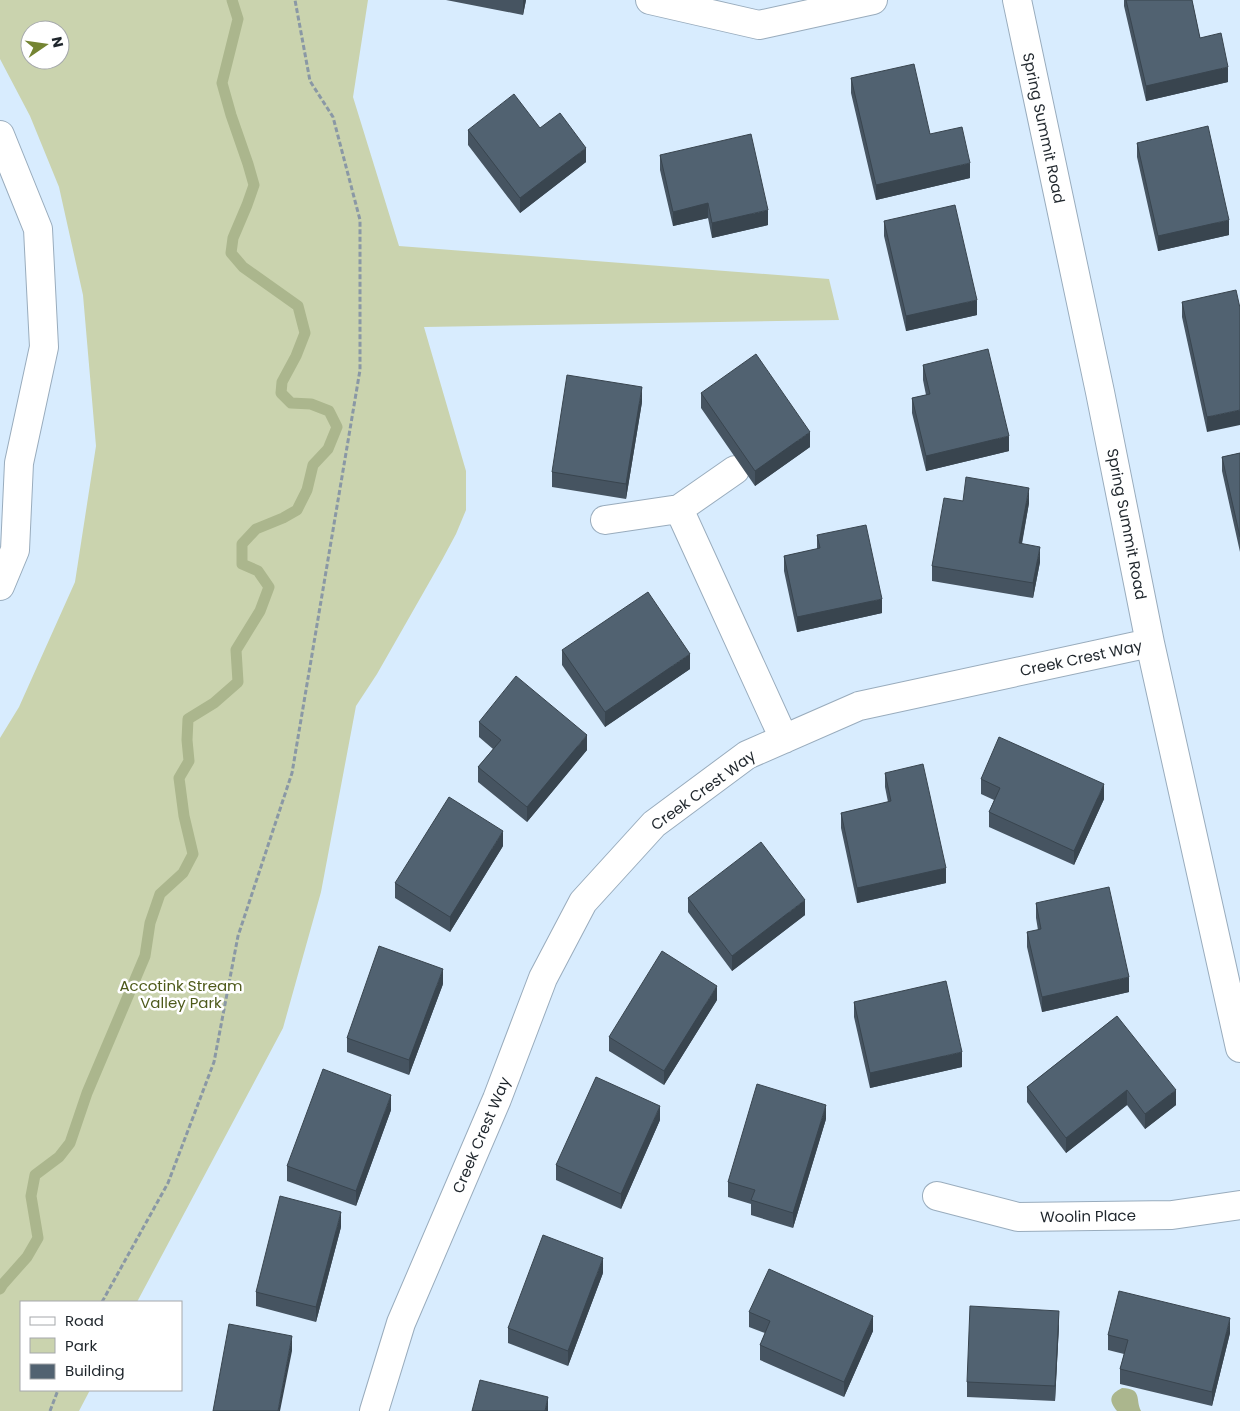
<svg xmlns="http://www.w3.org/2000/svg" width="1240" height="1411" font-family="Poppins,sans-serif">
<style>
.green{fill:#cad3ae;fill-rule:evenodd}
.water{fill:#abb68d}
.lines{fill:none;stroke-linecap:round;stroke-linejoin:round}
.stream{stroke:#abb68d;stroke-width:11}
.minor-casing{stroke:#99acbd;stroke-width:30}
.path{stroke:#8a98a5;stroke-width:3;stroke-dasharray:5 2.5;stroke-linecap:butt}
.minor{stroke:#fff;stroke-width:28}
.wall{fill:#465461}
.shaded-wall{fill:#39454f}
.building{fill:#516271;stroke:#39454f}
.labels{text-anchor:middle;dominant-baseline:central;stroke-width:5;stroke-linejoin:round;paint-order:stroke}
.street-label{font-size:15px;fill:#1f262c;stroke:#fff}
.park-label{font-size:15px;fill:#4e5a1b;stroke:#fff}
</style>
<rect width="100%" height="100%" fill="#d8ecfe"/>
<path class="green" d="M 0,0 L 368,0 L 353,97 L 399,246 L 829,279 L 839,320 L 424,327 L 466,471 L 466,510 L 456,534 L 442,560 L 377,674 L 356,706 L 321,892 L 283,1028 L 137,1302 L 21,1302 L 21,1390 L 90,1390 L 79,1411 L 0,1411 L 0,738 L 19,707 L 75,582 L 96,446 L 83,295 L 59,187 L 30,116 L 0,59 ZM 30,30 L 60,30 L 60,60 L 30,60 Z"/>
<path class="water" d="M 1122,1388 C 1143,1389 1135,1399 1141,1411 L 1117,1411 C 1108,1400 1110,1394 1122,1388 Z"/>
<g class="lines">
<path class="stream" d="M 0,1289 L 3,1284 L 27,1257 L 38,1238 L 31,1196 L 35,1175 L 59,1157 L 70,1143 L 87,1093 L 145,956 L 150,923 L 160,894 L 183,873 L 193,854 L 184,816 L 179,778 L 189,761 L 187,740 L 188,719 L 214,703 L 238,682 L 236,650 L 260,611 L 269,587 L 258,571 L 242,564 L 242,544 L 256,529 L 283,518 L 297,510 L 307,490 L 313,465 L 328,449 L 337,427 L 329,411 L 311,404 L 291,403 L 281,393 L 282,382 L 296,356 L 305,333 L 298,306 L 243,267 L 231,253 L 233,238 L 247,205 L 254,185 L 248,164 L 231,115 L 222,83 L 238,19 L 232,0"/>
<defs>
<path id="minor" d="M 650,0 L 759,25 L 873,0
M 1017,0 L 1100,392 L 1150,643 L 1240,1048
M 0,135 L 38,229 L 44,347 L 19,463 L 15,550 L 0,586
M 679,509 L 784,739
M 605,520 L 679,509 L 735,470
M 937,1196 L 1018,1217 L 1172,1215 L 1240,1205
M 374,1411 L 401,1323 L 497,1099 L 543,978 L 583,902 L 654,824 L 747,755 L 859,706 L 1150,643"/>
</defs>
<use href="#minor" class="minor-casing"/>
<path class="path" d="M 102,1302 L 168,1183 L 214,1062 L 238,936 L 292,773 L 360,370 L 360,220 L 333,117 L 310,81 L 295,0
M 50,1411 L 58,1390"/>
<use href="#minor" class="minor"/>
</g>
<path class="wall" d="M 446,0 L 526,0 L 523,15 Z
M 1124,0 L 1192,0 L 1200,38 L 1228,82 L 1146,101 L 1124,6 Z
M 851,78 L 930,134 L 970,178 L 876,200 L 851,93 Z
M 540,128 L 586,162 L 520,213 L 468,145 L 468,130 Z
M 1137,143 L 1229,235 L 1158,251 L 1137,157 Z
M 660,155 L 768,225 L 712,238 L 708,218 L 673,226 L 660,170 Z
M 884,221 L 977,315 L 906,331 L 884,236 Z
M 1182,302 L 1240,308 L 1207,432 L 1182,317 Z
M 923,365 L 1009,451 L 926,471 L 912,413 L 912,398 L 926,395 L 923,380 Z
M 701,393 L 810,447 L 755,486 L 701,408 Z
M 642,402 L 626,499 L 552,487 L 552,472 Z
M 1240,453 L 1240,552 L 1222,471 L 1222,457 Z
M 963,501 L 1029,503 L 1022,544 L 1040,562 L 1033,598 L 932,581 L 932,566 Z
M 817,535 L 882,613 L 797,632 L 784,571 L 784,556 L 817,549 Z
M 562,650 L 690,669 L 605,727 L 562,665 Z
M 479,722 L 587,750 L 527,822 L 478,782 L 478,767 L 493,749 L 479,737 Z
M 885,773 L 946,883 L 857,903 L 841,828 L 841,813 L 888,802 L 885,787 Z
M 981,779 L 1104,799 L 1074,865 L 989,827 L 989,812 L 994,800 L 981,794 Z
M 503,846 L 450,932 L 395,898 L 395,883 Z
M 688,898 L 805,915 L 732,971 L 688,912 Z
M 1036,903 L 1129,992 L 1042,1012 L 1027,947 L 1027,932 L 1038,930 L 1036,918 Z
M 443,984 L 409,1075 L 347,1052 L 347,1038 Z
M 717,1000 L 664,1085 L 609,1051 L 609,1037 Z
M 854,1002 L 962,1067 L 870,1088 L 854,1017 Z
M 1117,1016 L 1176,1105 L 1145,1129 L 1127,1105 L 1066,1153 L 1027,1102 L 1027,1087 Z
M 391,1110 L 356,1206 L 287,1181 L 287,1166 Z
M 826,1119 L 793,1228 L 751,1215 L 751,1204 L 728,1197 L 728,1182 Z
M 660,1120 L 621,1209 L 556,1180 L 556,1165 Z
M 341,1227 L 316,1322 L 256,1306 L 256,1292 Z
M 603,1273 L 568,1366 L 508,1343 L 508,1328 Z
M 749,1312 L 873,1331 L 844,1397 L 760,1360 L 760,1345 L 765,1333 L 749,1327 Z
M 1059,1325 L 1055,1401 L 967,1397 L 967,1382 Z
M 1230,1333 L 1212,1406 L 1120,1384 L 1120,1369 L 1124,1354 L 1108,1350 L 1108,1335 Z"/>
<path class="shaded-wall" d="M 523,0 L 526,0 L 523,15 Z
M 1228,67 L 1228,82 L 1146,101 L 1146,86 Z
M 586,148 L 586,162 L 520,213 L 520,198 Z
M 970,163 L 970,178 L 876,200 L 876,185 Z
M 708,203 L 708,218 L 673,226 L 673,212 Z
M 768,210 L 768,225 L 712,238 L 712,223 Z
M 1229,220 L 1229,235 L 1158,251 L 1158,236 Z
M 977,300 L 977,315 L 906,331 L 906,316 Z
M 642,387 L 642,402 L 626,499 L 626,484 Z
M 1240,410 L 1240,425 L 1207,432 L 1207,417 Z
M 810,432 L 810,447 L 755,486 L 755,471 Z
M 1009,436 L 1009,451 L 926,471 L 926,456 Z
M 1029,488 L 1029,503 L 1019,558 L 1019,543 Z
M 1040,547 L 1040,562 L 1033,598 L 1033,583 Z
M 882,599 L 882,613 L 797,632 L 797,617 Z
M 690,654 L 690,669 L 605,727 L 605,712 Z
M 587,735 L 587,750 L 527,822 L 527,807 Z
M 1104,784 L 1104,799 L 1074,865 L 1074,851 Z
M 503,831 L 503,846 L 450,932 L 450,917 Z
M 946,868 L 946,883 L 857,903 L 857,888 Z
M 805,900 L 805,915 L 732,971 L 732,956 Z
M 443,969 L 443,984 L 409,1075 L 409,1060 Z
M 1129,977 L 1129,992 L 1042,1012 L 1042,997 Z
M 717,986 L 717,1000 L 664,1085 L 664,1071 Z
M 962,1052 L 962,1067 L 870,1088 L 870,1073 Z
M 1127,1090 L 1127,1105 L 1066,1153 L 1066,1138 Z
M 1176,1090 L 1176,1105 L 1145,1129 L 1145,1114 Z
M 391,1095 L 391,1110 L 356,1206 L 356,1191 Z
M 826,1105 L 826,1119 L 793,1228 L 793,1213 Z
M 660,1106 L 660,1120 L 621,1209 L 621,1194 Z
M 341,1212 L 341,1227 L 316,1322 L 316,1307 Z
M 603,1258 L 603,1273 L 568,1366 L 568,1351 Z
M 1059,1311 L 1059,1325 L 1055,1401 L 1055,1386 Z
M 873,1316 L 873,1331 L 844,1397 L 844,1382 Z
M 1230,1318 L 1230,1333 L 1212,1406 L 1212,1392 Z
M 292,1336 L 292,1351 L 280,1411 L 278,1411 Z
M 548,1397 L 548,1411 L 545,1411 Z"/>
<path class="building" d="M 1126,0 L 1192,0 L 1200,38 L 1221,33 L 1228,67 L 1146,86 Z
M 914,64 L 930,134 L 962,127 L 970,163 L 876,185 L 851,78 Z
M 514,94 L 540,128 L 560,113 L 586,148 L 520,198 L 468,130 Z
M 1208,126 L 1229,220 L 1158,236 L 1137,143 Z
M 751,134 L 768,210 L 712,223 L 708,203 L 673,212 L 660,155 Z
M 955,205 L 977,300 L 906,316 L 884,221 Z
M 1236,290 L 1240,308 L 1240,410 L 1207,417 L 1182,302 Z
M 988,349 L 1009,436 L 926,456 L 912,398 L 930,394 L 923,365 Z
M 756,354 L 810,432 L 755,471 L 701,393 Z
M 567,375 L 642,387 L 626,484 L 552,472 Z
M 1240,453 L 1240,537 L 1222,457 Z
M 966,477 L 1029,488 L 1019,543 L 1040,547 L 1033,583 L 932,566 L 944,498 L 963,501 Z
M 866,525 L 882,599 L 797,617 L 784,556 L 820,548 L 817,535 Z
M 648,592 L 690,654 L 605,712 L 562,650 Z
M 516,676 L 587,735 L 527,807 L 478,767 L 501,740 L 479,722 Z
M 999,737 L 1104,784 L 1074,851 L 989,812 L 1000,788 L 981,779 Z
M 923,764 L 946,868 L 857,888 L 841,813 L 891,801 L 885,773 Z
M 449,797 L 503,831 L 450,917 L 395,883 Z
M 761,842 L 805,900 L 732,956 L 688,898 Z
M 1109,887 L 1129,977 L 1042,997 L 1027,932 L 1041,929 L 1036,903 Z
M 379,946 L 443,969 L 409,1060 L 347,1038 Z
M 662,951 L 717,986 L 664,1071 L 609,1037 Z
M 946,981 L 962,1052 L 870,1073 L 854,1002 Z
M 1117,1016 L 1176,1090 L 1145,1114 L 1127,1090 L 1066,1138 L 1027,1087 Z
M 323,1069 L 391,1095 L 356,1191 L 287,1166 Z
M 596,1077 L 660,1106 L 621,1194 L 556,1165 Z
M 757,1084 L 826,1105 L 793,1213 L 751,1200 L 755,1190 L 728,1182 Z
M 280,1196 L 341,1212 L 316,1307 L 256,1292 Z
M 543,1235 L 603,1258 L 568,1351 L 508,1328 Z
M 769,1269 L 873,1316 L 844,1382 L 760,1345 L 770,1321 L 749,1312 Z
M 1119,1291 L 1230,1318 L 1212,1392 L 1120,1369 L 1128,1340 L 1108,1335 Z
M 970,1306 L 1059,1311 L 1055,1386 L 967,1382 Z
M 229,1324 L 292,1336 L 278,1411 L 213,1411 Z
M 480,1380 L 548,1397 L 545,1411 L 472,1411 Z"/>
<g class="labels">
<g class="street-label">
<text transform="translate(1044 128) rotate(78)">Spring Summit Road</text>
<text transform="translate(1127 524) rotate(79)">Spring Summit Road</text>
<text transform="translate(1081 658) rotate(-12)">Creek Crest Way</text>
<text transform="translate(703 790) rotate(-36)">Creek Crest Way</text>
<text transform="translate(481 1135) rotate(-67)">Creek Crest Way</text>
<text transform="translate(1088 1216) rotate(-1)">Woolin Place</text>
</g>
<g class="park-label">
<text x="181" y="985">Accotink Stream<tspan x="181" dy="17">Valley Park</tspan></text>
</g>
</g>
<rect x="20" y="1301" width="162" height="90" fill="#ffffff" stroke="#a5a8ab"/>
<rect x="30" y="1317" width="25" height="8" fill="#ffffff" stroke="#a5a8ab"/>
<text x="65" y="1326" font-size="15" fill="#1f262c">Road</text>
<rect x="30" y="1338" width="25" height="15" fill="#cad3ae" stroke="#a5a8ab"/>
<text x="65" y="1351" font-size="15" fill="#1f262c">Park</text>
<rect x="30" y="1364" width="25" height="15" fill="#516271" stroke="#a5a8ab"/>
<text x="65" y="1376" font-size="15" fill="#1f262c">Building</text>
<g transform="translate(45 45) rotate(77)"><circle r="24" fill="#ffffff" stroke="#a5a8ab"/>
<path d="M0-4L9 19L0 12L-9 19Z" fill="#748432"/>
<text y="-8" font-size="14" font-weight="bold" text-anchor="middle" fill="#1f262c">N</text>
</g>
</svg>
